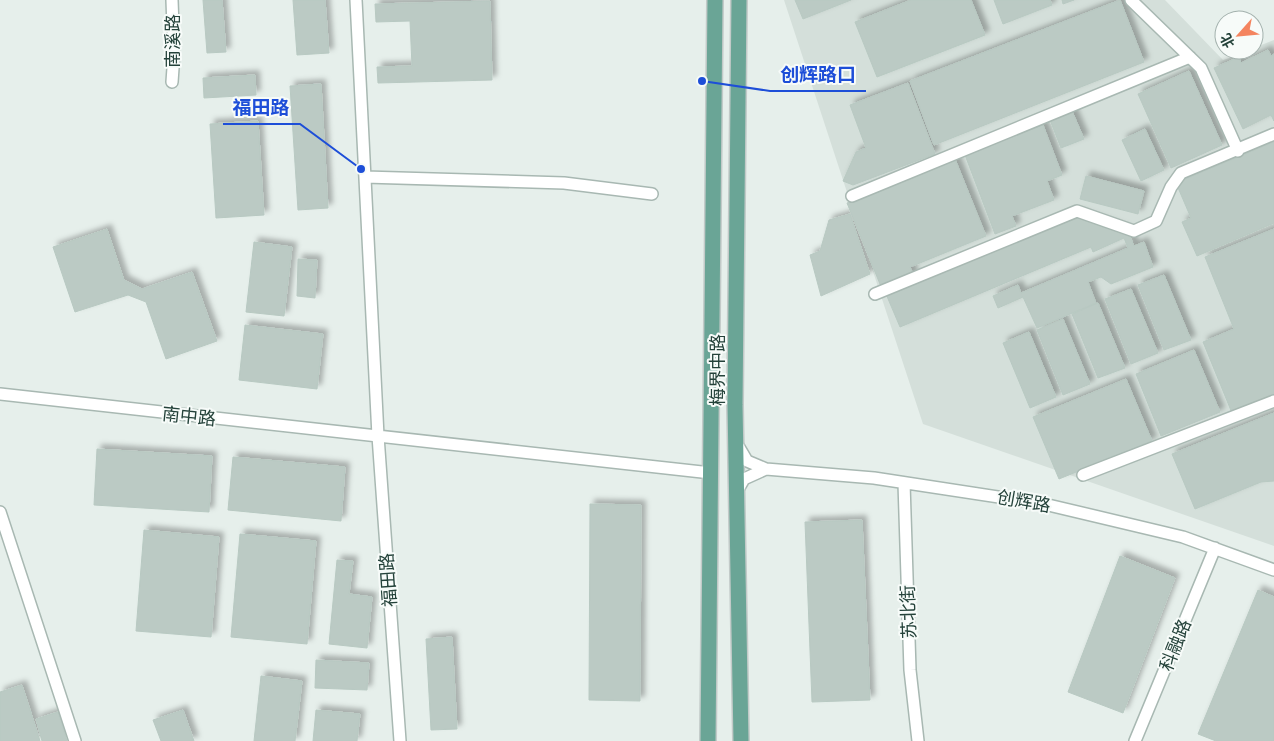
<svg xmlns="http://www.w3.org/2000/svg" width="1274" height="741" font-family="'Archivo Narrow','Noto Sans SC',sans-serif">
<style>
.built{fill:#d4dfda}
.building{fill:#bbcac4;stroke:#b8c9c2;filter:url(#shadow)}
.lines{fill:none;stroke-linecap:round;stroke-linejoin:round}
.minor-casing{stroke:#a8b8b2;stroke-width:14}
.major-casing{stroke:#c2cac8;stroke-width:18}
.minor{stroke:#fff;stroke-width:11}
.major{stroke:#6aa596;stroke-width:15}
.labels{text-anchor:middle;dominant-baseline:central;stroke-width:4;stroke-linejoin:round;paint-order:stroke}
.street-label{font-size:18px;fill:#24423a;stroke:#f7fbf9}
.leader{fill:none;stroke:#1d4ed8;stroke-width:2}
.callout-dot{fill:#1d4ed8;stroke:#f7fbf9;stroke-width:2}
.callout-label{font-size:19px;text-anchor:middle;font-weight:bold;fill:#1d4ed8;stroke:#f7fbf9;stroke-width:4;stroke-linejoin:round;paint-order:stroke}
</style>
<defs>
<filter id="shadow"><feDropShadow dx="4.5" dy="-4.5" stdDeviation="2.5" flood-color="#0004"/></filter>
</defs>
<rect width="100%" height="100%" fill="#e6efeb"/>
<path class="built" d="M 784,0 L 1165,0 L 1223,60 L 1254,50 L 1254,48 L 1274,40 L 1274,546 L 923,424 Z"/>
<path class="building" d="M 203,0 L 222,0 L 226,52 L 207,53 Z
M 293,0 L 325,0 L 329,53 L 297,55 Z
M 795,0 L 851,0 L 803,19 Z
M 911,0 L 971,0 L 985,35 L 877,77 L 855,22 Z
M 994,0 L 1050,0 L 1052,5 L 1003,24 Z
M 1062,0 L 1074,0 L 1063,4 Z
M 1120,0 L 1144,62 L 934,145 L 910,81 Z
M 490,1 L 492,80 L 378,83 L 377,67 L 412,66 L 410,21 L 376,22 L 375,4 Z
M 1268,50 L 1271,56 L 1274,54 L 1274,121 L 1271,115 L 1243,129 L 1214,68 L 1239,57 L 1241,63 Z
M 1189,71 L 1222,145 L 1171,168 L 1138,94 Z
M 255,75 L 256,95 L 204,98 L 203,78 Z
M 908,83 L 935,154 L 853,185 L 843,181 L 856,152 L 866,148 L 850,105 Z
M 321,84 L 328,208 L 298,210 L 290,86 Z
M 1072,111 L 1084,139 L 1061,148 L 1050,120 Z
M 258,121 L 264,215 L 216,218 L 210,124 Z
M 1043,125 L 1062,175 L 1047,181 L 1054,200 L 1012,216 L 1016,226 L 995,234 L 965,155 Z
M 1145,129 L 1164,170 L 1141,181 L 1122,140 Z
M 1274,142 L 1274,223 L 1197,256 L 1182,222 L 1191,218 L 1176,183 Z
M 955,159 L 986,236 L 910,267 L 914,276 L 882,289 L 847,203 Z
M 1086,176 L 1144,191 L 1138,214 L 1080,199 Z
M 850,214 L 870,274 L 821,296 L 810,255 L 820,251 L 829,220 Z
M 1077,214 L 1128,232 L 1134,246 L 1144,242 L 1153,267 L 1111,284 L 1101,277 L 1088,282 L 1096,303 L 1037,328 L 1023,297 L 998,308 L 993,296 L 1018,285 L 1021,293 L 1128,248 L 1124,238 L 1093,252 L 1091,247 L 900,327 L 886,294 Z
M 107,229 L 124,280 L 142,289 L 192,272 L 217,341 L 166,359 L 146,302 L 128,295 L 75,312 L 53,247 Z
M 1274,229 L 1274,396 L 1232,413 L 1203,342 L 1234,329 L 1205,257 Z
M 254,242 L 292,247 L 284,316 L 246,312 Z
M 298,259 L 317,260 L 315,298 L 297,296 Z
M 1164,275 L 1191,340 L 1164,350 L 1138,285 Z
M 1131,289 L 1158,353 L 1131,364 L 1105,299 Z
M 1098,303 L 1125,368 L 1098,378 L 1072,314 Z
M 1063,319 L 1090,384 L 1063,395 L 1037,330 Z
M 245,325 L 323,334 L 317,389 L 239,380 Z
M 1029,332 L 1056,397 L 1030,408 L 1003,343 Z
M 1194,350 L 1220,412 L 1161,436 L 1136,374 Z
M 1126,379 L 1152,441 L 1059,479 L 1033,417 Z
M 1274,413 L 1274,481 L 1261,482 L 1195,509 L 1172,454 Z
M 97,449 L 212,456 L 209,512 L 94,505 Z
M 233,457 L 345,467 L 341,521 L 228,510 Z
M 590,504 L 641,505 L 640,701 L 589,700 Z
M 862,520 L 870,700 L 812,702 L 805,522 Z
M 144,530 L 219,537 L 211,637 L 136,631 Z
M 240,534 L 316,541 L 307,644 L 231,637 Z
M 1120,556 L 1175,578 L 1123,713 L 1068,692 Z
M 337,560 L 353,561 L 349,594 L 372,597 L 367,648 L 329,644 Z
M 1258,590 L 1274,597 L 1274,741 L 1216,741 L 1198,734 Z
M 452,637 L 457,729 L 431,730 L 426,639 Z
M 316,660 L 369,663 L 367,690 L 315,688 Z
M 261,676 L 302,681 L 295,741 L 254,741 Z
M 22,685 L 40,741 L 0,741 L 0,692 Z
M 183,710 L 194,741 L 161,741 L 153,720 Z
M 316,710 L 360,714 L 357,741 L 313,741 Z
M 58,712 L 67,741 L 42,741 L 36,719 Z"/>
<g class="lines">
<defs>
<path id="minor" d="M 172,0 L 174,54 L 172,82
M 356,0 L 378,436 L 400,741
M 1131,0 L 1201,68 L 1238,151
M 365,177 L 564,183 L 652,194
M 852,196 L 1190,57
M 875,294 L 1077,211 L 1134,231 L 1156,221 L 1171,187 L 1181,173 L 1274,134
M 0,394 L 711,473
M 766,469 L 874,478 L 1044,504 L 1183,537 L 1274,570
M 1083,475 L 1274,401
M 904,483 L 910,670 L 918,741
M 737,491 L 744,479 L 766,469 L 747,461 L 737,444
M 0,512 L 75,741
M 1135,741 L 1215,548"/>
<path id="major" d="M 739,0 L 735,405 L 741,741
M 708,741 L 715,0"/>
</defs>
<use href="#minor" class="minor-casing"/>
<use href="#major" class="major-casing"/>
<use href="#minor" class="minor"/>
<use href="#major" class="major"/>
</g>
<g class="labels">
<g class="street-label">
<text transform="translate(172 41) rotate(-90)">南溪路</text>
<text transform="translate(717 370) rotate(-90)">梅界中路</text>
<text transform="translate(189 416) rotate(6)">南中路</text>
<text transform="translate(1024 501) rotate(10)">创辉路</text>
<text transform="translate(388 580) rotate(-94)">福田路</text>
<text transform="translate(908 612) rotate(-92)">苏北街</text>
<text transform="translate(1175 645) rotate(-68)">科融路</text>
</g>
</g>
<path class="leader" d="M702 81L770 91H866M361 169L300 124H223"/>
<g class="callout-dot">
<circle cx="702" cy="81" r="5"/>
<circle cx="361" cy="169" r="5"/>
</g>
<g class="callout-label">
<text x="818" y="81">创辉路口</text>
<text x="261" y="114">福田路</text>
</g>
<g transform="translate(1239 35) rotate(243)"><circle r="24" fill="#f7fbf9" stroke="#a3b1ad"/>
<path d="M0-4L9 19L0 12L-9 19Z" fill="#f4845f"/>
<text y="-8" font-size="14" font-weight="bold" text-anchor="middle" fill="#24423a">北</text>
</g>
</svg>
